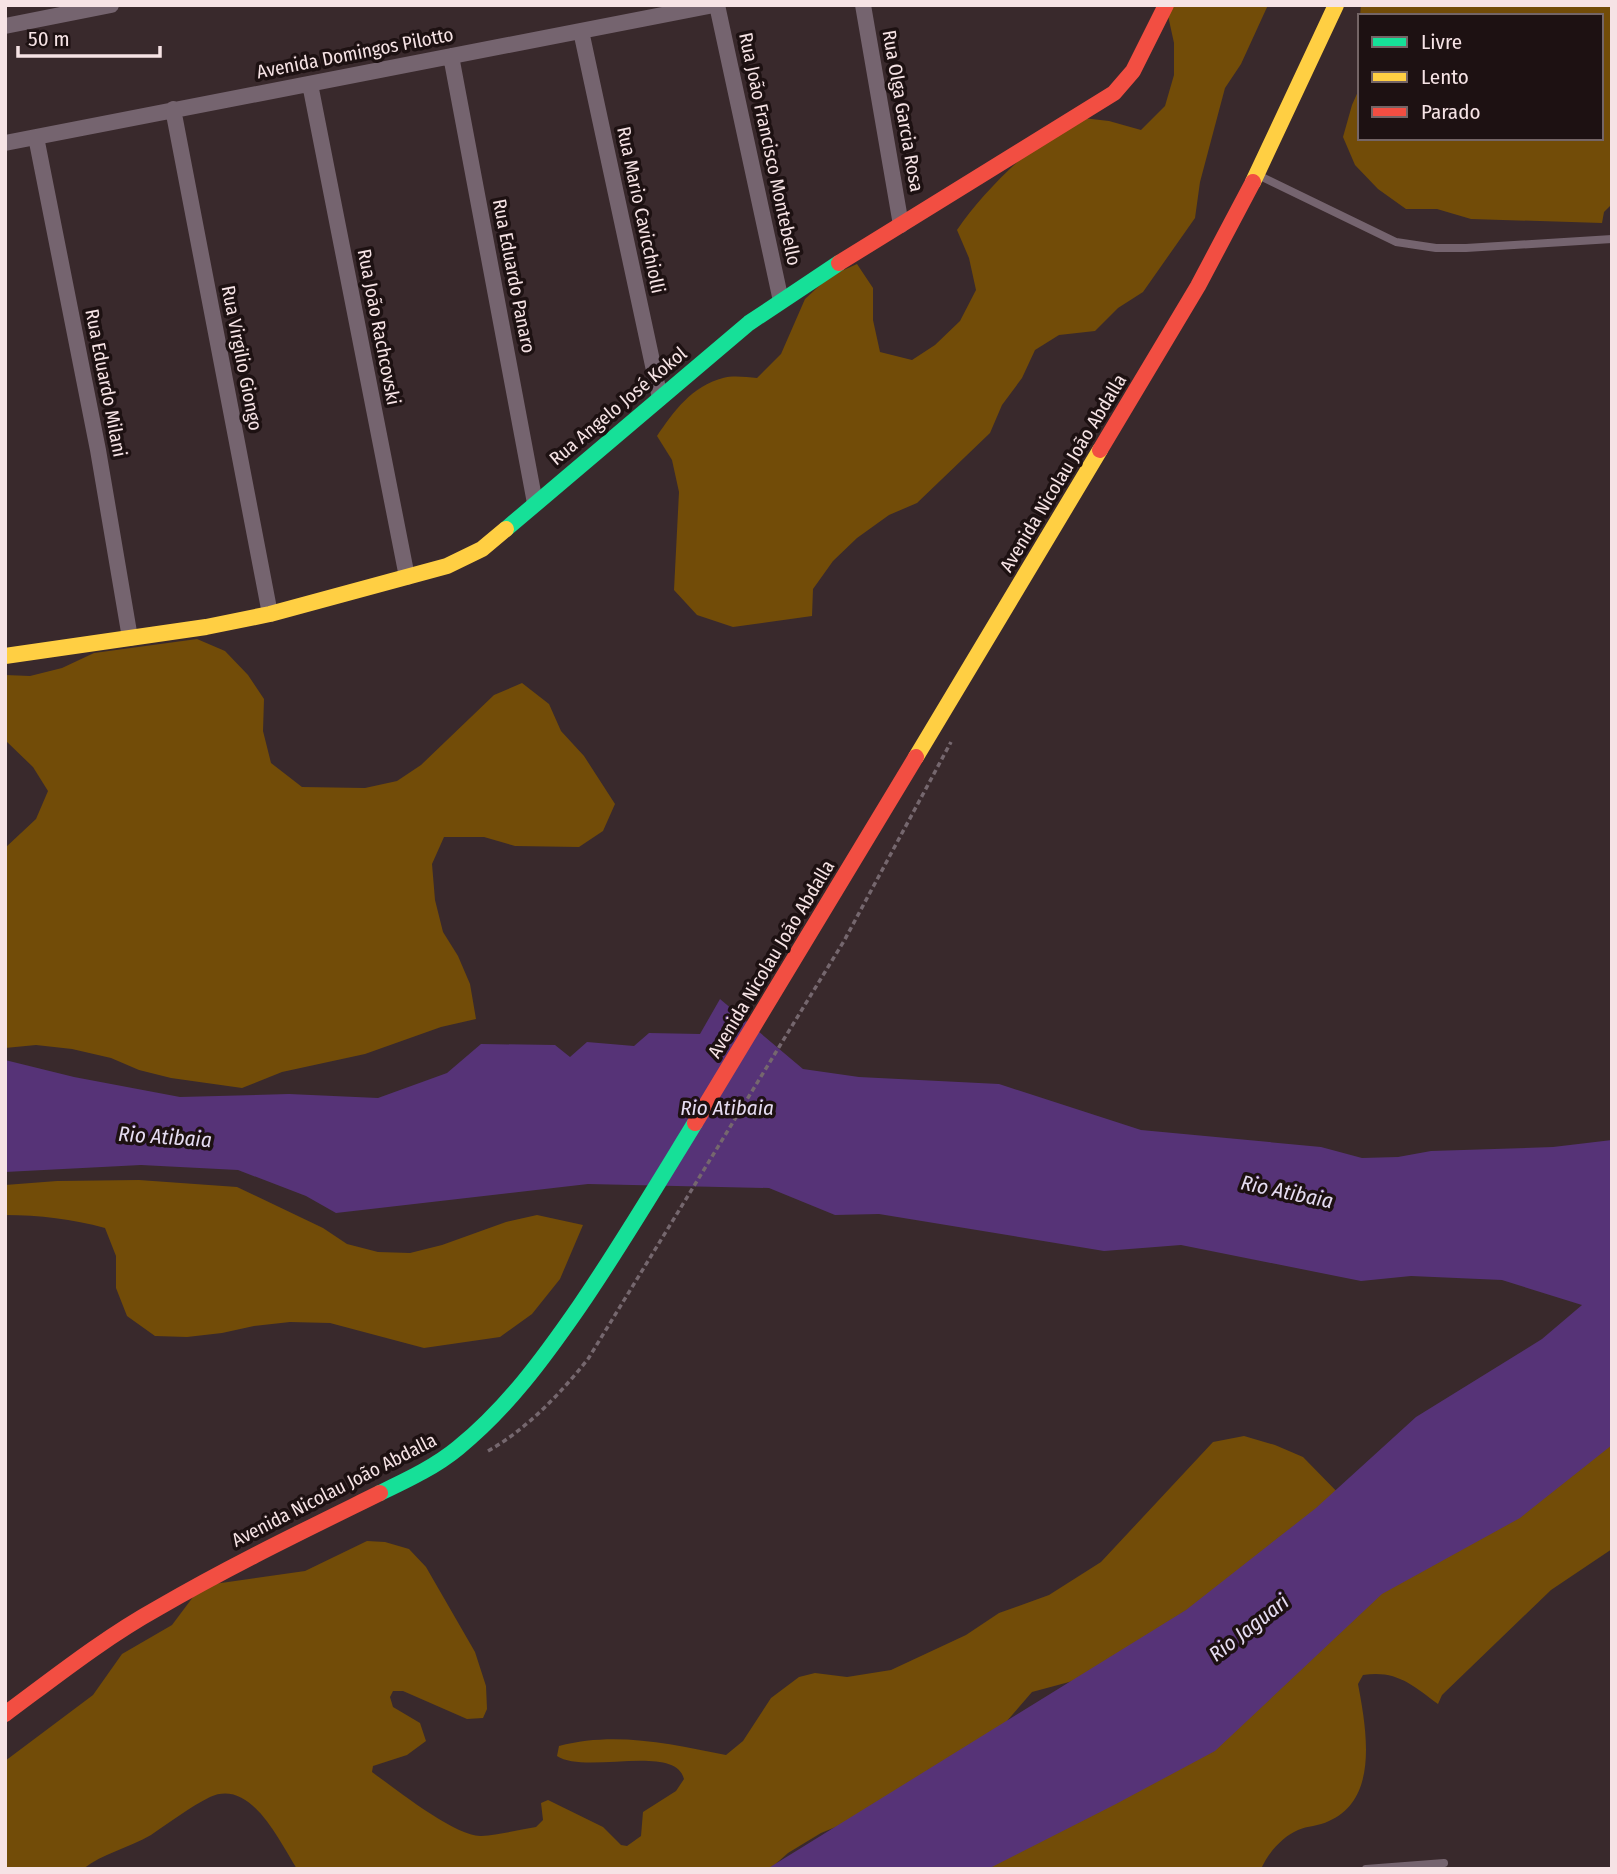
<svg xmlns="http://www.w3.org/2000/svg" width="1617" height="1874" font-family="'Fira Sans Condensed',sans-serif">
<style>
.forest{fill:#724c08}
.water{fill:#563377}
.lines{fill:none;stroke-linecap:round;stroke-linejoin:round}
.path{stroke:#75676e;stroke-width:3.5;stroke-dasharray:5 3.5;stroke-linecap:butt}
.lane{stroke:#75646f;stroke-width:8}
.street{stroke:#75646f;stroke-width:16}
.fast{stroke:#16e098;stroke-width:16}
.slow{stroke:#ffcf43;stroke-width:16}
.jam{stroke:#f24e42;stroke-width:16}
.labels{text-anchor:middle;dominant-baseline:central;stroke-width:7;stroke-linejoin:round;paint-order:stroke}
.street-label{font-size:19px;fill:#f6e3e5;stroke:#1d1112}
.water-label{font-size:21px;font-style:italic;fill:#e6ddf2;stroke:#1d1112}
</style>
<rect width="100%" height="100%" fill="#39292c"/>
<path class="forest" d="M 1168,5 L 1268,5 L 1241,64 L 1225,88 L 1200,182 L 1195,218 L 1143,292 L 1118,308 L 1095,331 L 1059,335 L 1035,350 L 1022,378 L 1002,405 L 990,433 L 917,503 L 889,515 L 857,538 L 833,561 L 813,589 L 812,616 L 733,627 L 697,615 L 674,590 L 679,492 L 672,460 L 657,436 C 674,411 692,386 723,378 C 733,375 746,377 757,378 L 781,354 L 805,299 L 830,276 L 857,264 L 873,288 L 873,320 L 880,352 L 912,360 L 935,345 L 960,321 L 976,290 L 969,258 L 957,230 C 985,189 1033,144 1074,117 L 1109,121 L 1141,130 L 1165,106 L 1174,75 L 1174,43 L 1167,11 Z
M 1361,5 L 1612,5 L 1612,204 L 1604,212 L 1602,223 L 1471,219 L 1437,209 L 1406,209 L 1378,189 L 1355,165 L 1343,137 L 1352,105 L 1360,87 L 1360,138 L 1601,138 L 1601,16 L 1360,16 Z
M 197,639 L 225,651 L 248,675 L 264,699 L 263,731 L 271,763 L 302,787 L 365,788 L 397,781 L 421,765 L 494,695 L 522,683 L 549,704 L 561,731 L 584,756 L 615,804 L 603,831 L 579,847 L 515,846 L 484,837 L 444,837 L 432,864 L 435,900 L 443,932 L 458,956 L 470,984 L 476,1019 L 441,1027 L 365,1054 L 282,1072 L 242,1088 L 171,1078 L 139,1070 L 111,1058 L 72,1049 L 36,1045 L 5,1048 L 5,848 L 36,819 L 48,791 L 33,767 L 5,740 L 5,675 L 30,676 L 62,668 L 94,653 Z
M 139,1180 L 237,1187 L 323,1228 L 347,1244 L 378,1252 L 410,1253 L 442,1245 L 506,1222 L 537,1215 L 583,1225 L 560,1279 L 532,1314 L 500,1337 L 424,1348 L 330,1323 L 290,1322 L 254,1326 L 222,1333 L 187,1337 L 155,1336 L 127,1316 L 116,1288 L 116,1256 L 105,1228 C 72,1219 40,1215 5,1215 L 5,1185 L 57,1181 Z
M 1612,1400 L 1612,1549 L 1551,1590 L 1442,1695 L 1438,1704 C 1412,1685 1397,1670 1363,1675 L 1358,1684 C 1366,1727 1380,1799 1329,1821 C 1319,1826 1307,1826 1298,1830 C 1282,1837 1268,1853 1261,1869 L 904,1869 Z
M 1244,1436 L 1275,1445 L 1303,1457 L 1348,1503 L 1084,1678 L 1032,1692 L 993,1737 L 889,1805 L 821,1833 L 788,1853 L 770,1869 L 297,1869 C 279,1841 251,1778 210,1797 C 190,1807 170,1822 151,1835 C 129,1848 103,1853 83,1869 L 5,1869 L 5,1761 L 93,1695 L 122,1654 L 172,1625 L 196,1593 L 207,1585 L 305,1571 L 367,1541 L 385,1542 L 409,1549 L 426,1567 L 475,1652 L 486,1686 L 487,1709 L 483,1718 L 467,1719 L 403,1691 L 393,1691 L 390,1697 L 393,1707 L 420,1723 L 426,1741 L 407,1755 L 373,1766 L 372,1772 C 394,1788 456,1837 481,1836 C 499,1835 518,1830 536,1827 L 543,1820 L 541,1803 L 548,1800 L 603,1827 L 621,1845 L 627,1846 L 641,1836 L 643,1812 L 676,1791 L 684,1779 C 675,1743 585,1775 557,1756 L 559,1746 C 615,1731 671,1744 726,1755 L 743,1741 L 771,1698 L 799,1677 L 815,1673 L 847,1677 L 891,1670 L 966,1635 L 999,1613 L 1049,1595 L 1101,1562 L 1213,1442 Z"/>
<path class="water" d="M 720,999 L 803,1069 L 859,1077 L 999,1084 L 1141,1130 L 1321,1147 L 1362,1158 L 1398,1157 L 1431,1151 L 1553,1147 L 1612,1140 L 1612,1445 L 1520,1518 L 1382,1594 L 1215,1751 L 1116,1804 L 988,1869 L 767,1869 L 1186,1610 L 1316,1508 L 1416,1417 L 1542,1339 L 1582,1305 L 1502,1280 L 1411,1276 L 1361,1281 L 1181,1245 L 1104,1251 L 879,1214 L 835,1215 L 769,1188 L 588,1184 L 336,1213 L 306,1196 L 238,1170 L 141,1165 L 5,1172 L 5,1060 L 74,1077 L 180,1097 L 289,1094 L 378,1098 L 447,1073 L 481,1044 L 555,1045 L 570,1057 L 587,1042 L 634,1046 L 649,1033 L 700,1034 Z"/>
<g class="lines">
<path class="path" d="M 488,1451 C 527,1429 560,1394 588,1359 L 844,941 L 951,742"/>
<path class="lane" d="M 1260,176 L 1396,242 L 1436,248 L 1466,248 L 1612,239
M 1366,1869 L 1444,1863"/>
<path class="street" d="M 717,5 L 781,301
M 863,5 L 901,225
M 5,26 L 111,5
M 581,31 L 660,398
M 451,56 L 535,503
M 310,84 L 407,577
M 173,109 L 270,614
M 36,137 L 98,450 L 130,638
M 5,143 L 714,5"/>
<path class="fast" d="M 506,529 L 749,323 L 839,263
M 380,1493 C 407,1480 435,1467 458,1448 C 507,1408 543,1359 579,1307 C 620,1247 657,1185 695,1123"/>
<path class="slow" d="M 1253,182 L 1336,5
M 5,656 L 206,627 L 270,614 L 447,566 L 482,549 L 506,529
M 916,757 L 1100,450"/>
<path class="jam" d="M 839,263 L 1114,93 L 1133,71 L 1166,5
M 1100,450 L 1198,286 L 1253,182
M 695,1123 L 916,757
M 5,1714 C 55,1677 104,1638 158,1608 C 230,1566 305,1530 380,1493"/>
</g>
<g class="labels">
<g class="street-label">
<text transform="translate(355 53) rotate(-11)">Avenida Domingos Pilotto</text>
<text transform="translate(903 111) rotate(80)">Rua Olga Garcia Rosa</text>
<text transform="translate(770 149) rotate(78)">Rua João Francisco Montebello</text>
<text transform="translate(641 210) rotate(78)">Rua Mario Cavicchiolli</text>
<text transform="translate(514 276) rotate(79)">Rua Eduardo Panaro</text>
<text transform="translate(379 327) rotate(79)">Rua João Rachcovski</text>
<text transform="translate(242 358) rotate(79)">Rua Virgilio Giongo</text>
<text transform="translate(106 383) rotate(79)">Rua Eduardo Milani</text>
<text transform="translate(618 406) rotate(-40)">Rua Angelo José Kokol</text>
<text transform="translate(1063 473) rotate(-59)">Avenida Nicolau João Abdalla</text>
<text transform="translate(771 959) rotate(-59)">Avenida Nicolau João Abdalla</text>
<text transform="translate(334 1490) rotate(-27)">Avenida Nicolau João Abdalla</text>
</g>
<g class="water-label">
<text x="727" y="1108">Rio Atibaia</text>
<text transform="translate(165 1137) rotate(4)">Rio Atibaia</text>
<text transform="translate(1287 1192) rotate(12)">Rio Atibaia</text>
<text transform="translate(1249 1628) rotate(-38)">Rio Jaguari</text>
</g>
</g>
<rect width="1617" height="1874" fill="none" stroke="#f6e3e5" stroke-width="14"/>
<rect x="1358" y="14" width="245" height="126" fill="#1d1112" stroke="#746566" stroke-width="2"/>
<rect x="1372" y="37" width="35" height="10" fill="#16e098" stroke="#746566" stroke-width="2"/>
<text x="1421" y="49" font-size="21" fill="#f6e3e5">Livre</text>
<rect x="1372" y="72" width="35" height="10" fill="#ffcf43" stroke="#746566" stroke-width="2"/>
<text x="1421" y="84" font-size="21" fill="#f6e3e5">Lento</text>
<rect x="1372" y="107" width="35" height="10" fill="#f24e42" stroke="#746566" stroke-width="2"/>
<text x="1421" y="119" font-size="21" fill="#f6e3e5">Parado</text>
<path d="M18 46v10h142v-10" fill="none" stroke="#f6e3e5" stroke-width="3.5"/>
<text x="28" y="46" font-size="21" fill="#f6e3e5" stroke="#1d1112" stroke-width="5" paint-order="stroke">50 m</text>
</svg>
